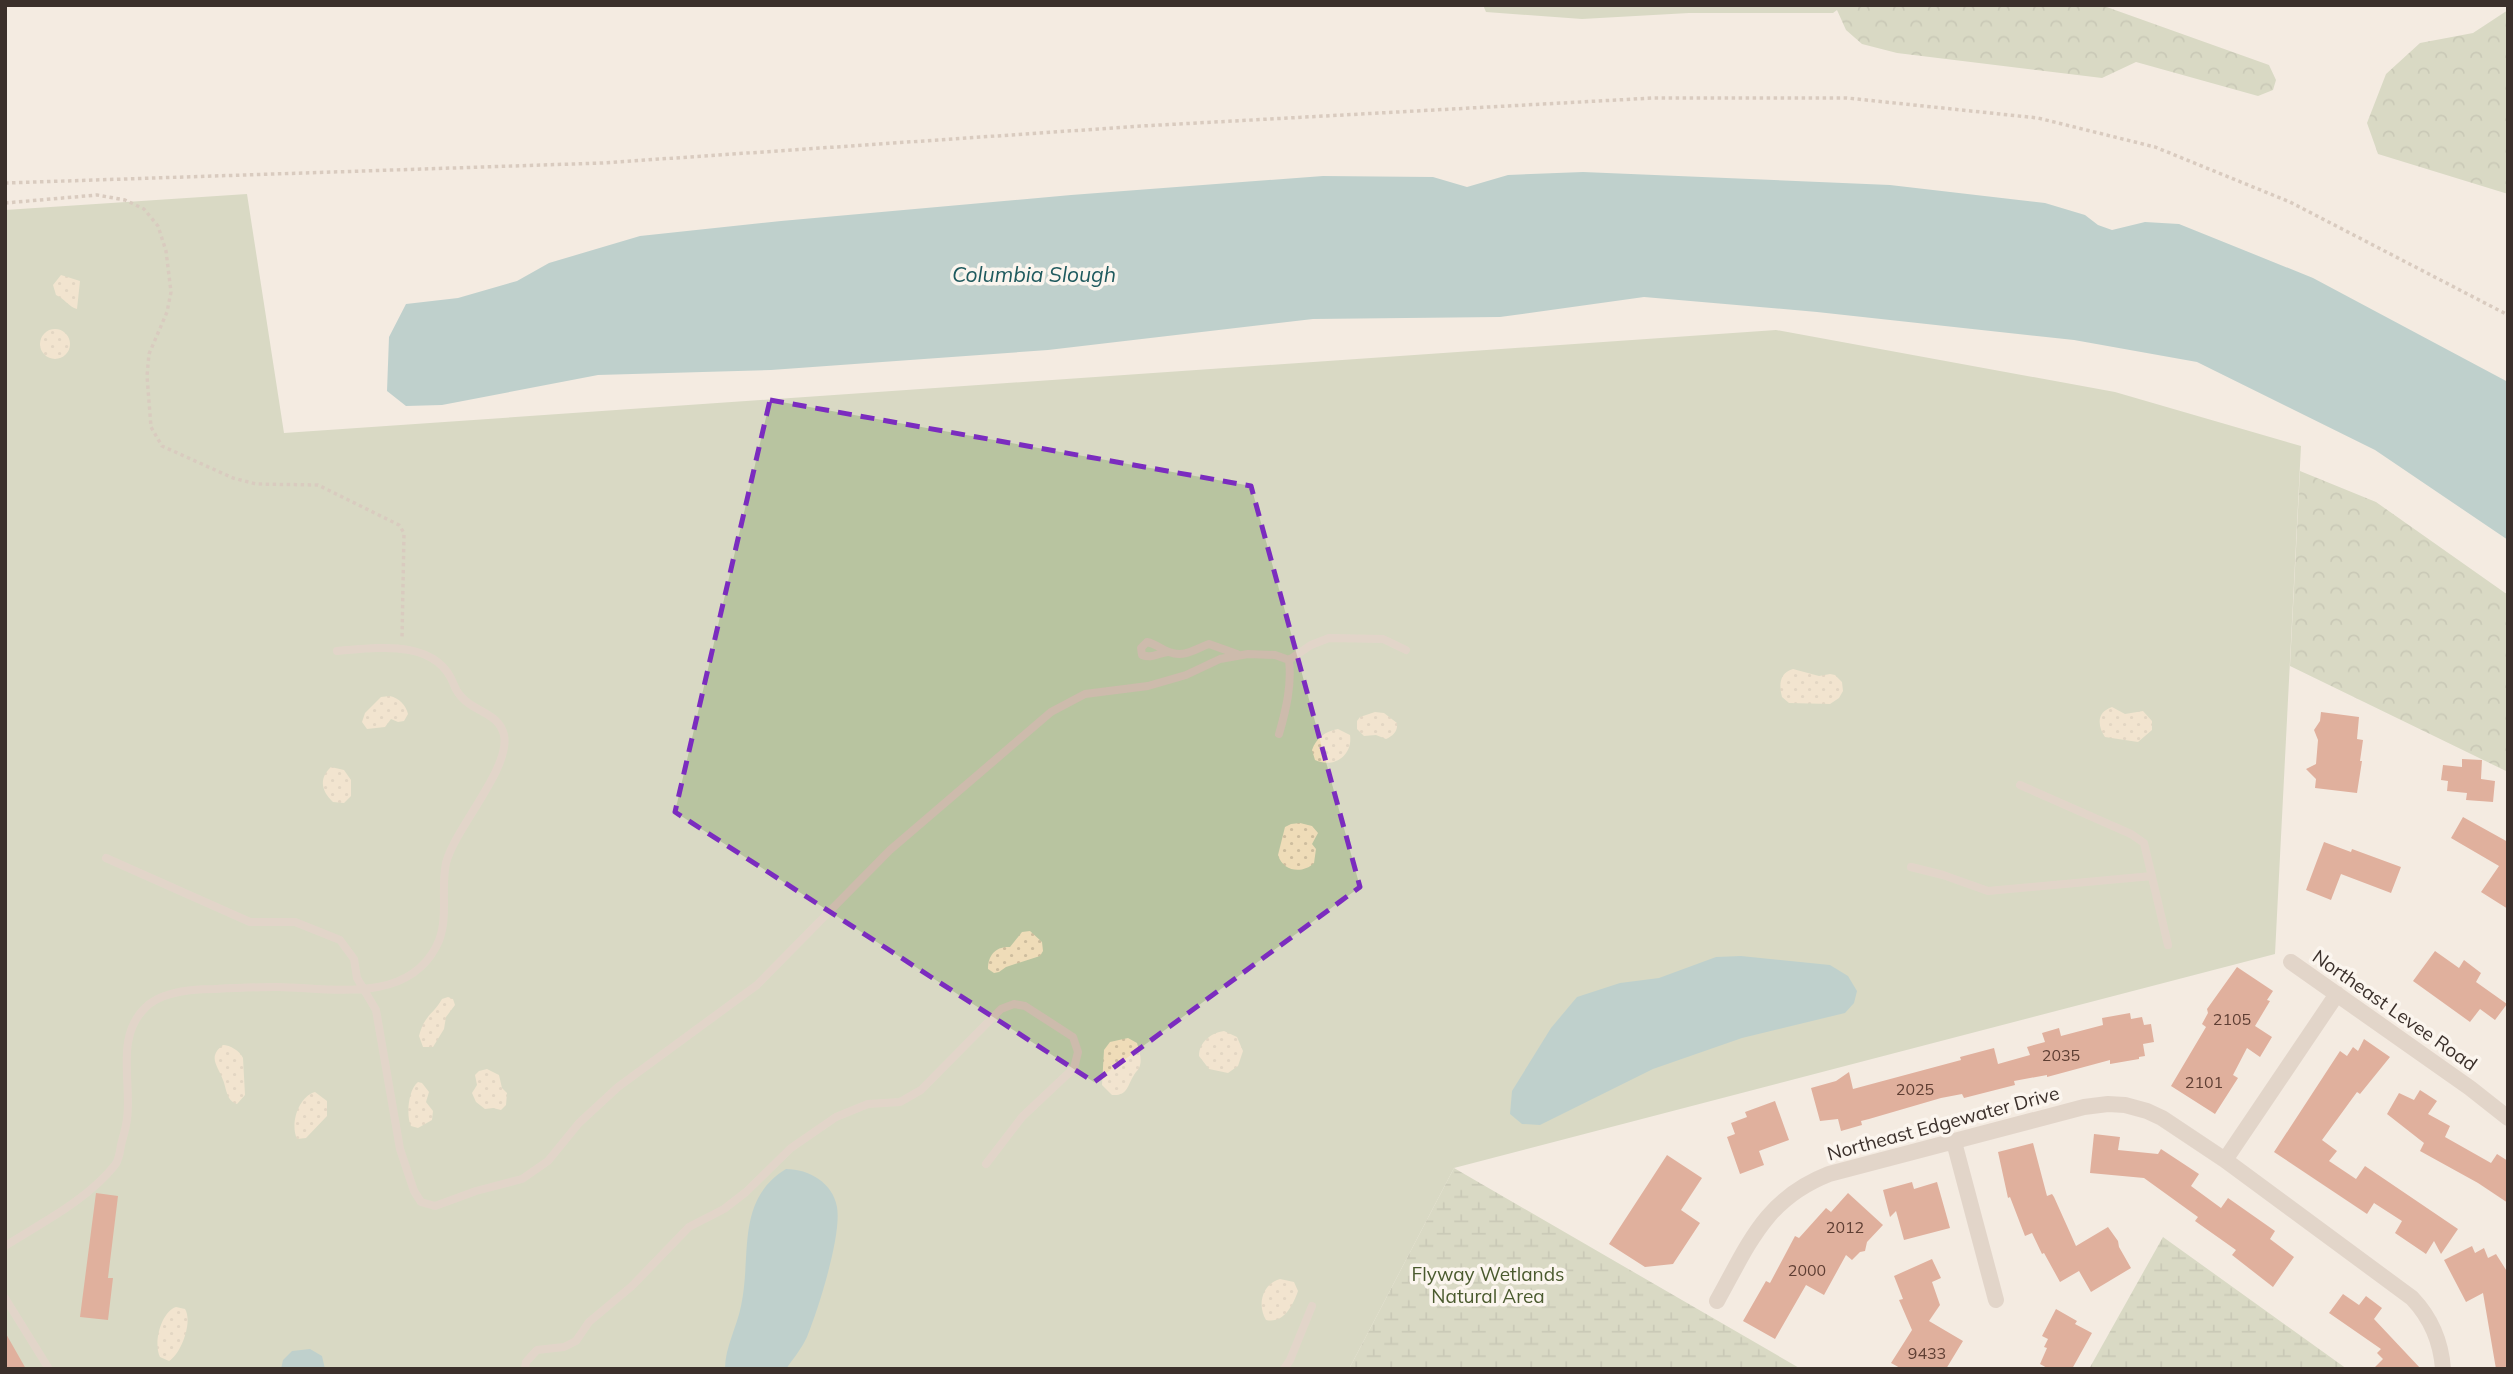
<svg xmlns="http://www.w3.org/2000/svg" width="2513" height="1374" font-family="Mulish,sans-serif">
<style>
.grass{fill:#b8c4a0}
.forest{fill:url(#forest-crowns)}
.wetland{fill:url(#wetland-marsh)}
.sand{fill:url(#sand-dots)}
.water{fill:#7fb0b2}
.building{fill:#c8694b}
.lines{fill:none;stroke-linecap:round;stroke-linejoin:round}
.path{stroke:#b9a596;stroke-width:3.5;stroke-dasharray:3.5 3.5;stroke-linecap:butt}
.lane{stroke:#cdbbac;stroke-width:8}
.street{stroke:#cdbbac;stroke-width:16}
.marked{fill:none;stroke:#7b2cbf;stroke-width:5;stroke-dasharray:14 9;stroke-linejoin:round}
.labels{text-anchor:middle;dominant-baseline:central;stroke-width:7;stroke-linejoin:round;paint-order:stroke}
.number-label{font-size:16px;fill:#5e3e33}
.street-label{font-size:19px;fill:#3b302b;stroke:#fbf5ee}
.park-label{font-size:19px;fill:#4a5a2e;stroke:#fbf5ee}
.water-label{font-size:21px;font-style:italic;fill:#1f5a5e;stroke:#fbf5ee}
</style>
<defs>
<pattern id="forest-crowns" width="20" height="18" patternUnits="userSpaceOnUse" patternTransform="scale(1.75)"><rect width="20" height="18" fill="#b8c4a0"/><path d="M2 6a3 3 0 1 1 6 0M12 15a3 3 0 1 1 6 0" fill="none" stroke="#97a083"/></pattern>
<pattern id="wetland-marsh" width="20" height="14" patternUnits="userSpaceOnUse" patternTransform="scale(1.75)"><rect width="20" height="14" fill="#b8c4a0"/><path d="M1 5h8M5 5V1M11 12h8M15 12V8" fill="none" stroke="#97a083"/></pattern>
<pattern id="sand-dots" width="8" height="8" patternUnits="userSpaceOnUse" patternTransform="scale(1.75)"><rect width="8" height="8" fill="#efdcb8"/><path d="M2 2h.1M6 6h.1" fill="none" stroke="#cebd9e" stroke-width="1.8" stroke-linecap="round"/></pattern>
</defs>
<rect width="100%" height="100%" fill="#f4ebe1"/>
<path class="grass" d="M 1483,5 L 1837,5 L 1837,10 L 1833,13 L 1689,13 L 1582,19 L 1486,12 Z
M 247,194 L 284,433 L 1776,330 L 2115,392 L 2301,446 L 2275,954 L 1454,1168 L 1349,1369 L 5,1369 L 5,210 Z"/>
<path class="forest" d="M 1837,5 L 2101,5 L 2269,65 L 2276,80 L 2273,90 L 2258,96 L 2136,62 L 2102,78 L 1897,53 L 1862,44 L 1846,30 L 1837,10 Z
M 2508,10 L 2508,194 L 2378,154 L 2367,123 L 2386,74 L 2420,43 L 2473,33 Z
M 2300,471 L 2376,502 L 2508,595 L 2508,772 L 2290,666 Z"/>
<path class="wetland" d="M 1454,1168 L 1801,1369 L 1349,1369 Z
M 2163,1237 L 2347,1369 L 2089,1369 Z"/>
<path class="sand" d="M 61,275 L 80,281 L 77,309 C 69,307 64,298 56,295 L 53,285 Z
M40 344a15 15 0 1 1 30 0a15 15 0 1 1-30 0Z
M 1793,669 L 1819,676 L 1830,674 L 1835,675 L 1842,682 L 1843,691 L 1839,698 L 1830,704 L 1789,703 L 1782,697 C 1779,685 1779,673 1793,669 Z
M 390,696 C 399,698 406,705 408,714 L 404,721 L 398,722 L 391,719 L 385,727 L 367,729 L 362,722 L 365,713 L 381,697 Z
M 2112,707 L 2125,714 L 2143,711 L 2152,721 L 2152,730 L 2138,742 L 2105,737 C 2097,725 2097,712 2112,707 Z
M 1375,712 L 1384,713 L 1397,723 C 1398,731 1393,736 1386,739 L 1376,735 L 1364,736 L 1357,729 L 1357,721 L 1360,717 Z
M 1338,729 L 1350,735 C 1353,755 1334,769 1315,760 L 1312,750 C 1316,738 1326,731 1338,729 Z
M 331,767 L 344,770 L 351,780 L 351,796 L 344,803 L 333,802 C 322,792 318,779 331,767 Z
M 1300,823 L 1312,826 L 1318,833 L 1312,844 L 1316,849 L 1314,863 C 1303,874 1283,872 1278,855 L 1285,827 L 1291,824 Z
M 1030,931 L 1042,942 L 1043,951 L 1040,956 L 1006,967 L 999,972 L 994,973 L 988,969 C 988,955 996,946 1010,947 L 1022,932 Z
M 448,997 L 453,999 L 455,1005 L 446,1017 L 444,1029 L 433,1047 L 423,1047 L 419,1036 C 425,1014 432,1016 442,999 Z
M 1224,1031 L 1237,1037 L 1243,1051 L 1238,1066 L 1228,1073 L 1209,1069 L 1199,1056 C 1199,1042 1211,1033 1224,1031 Z
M 1128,1038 L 1137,1043 C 1139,1050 1142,1059 1140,1065 C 1139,1070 1136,1071 1134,1075 C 1127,1086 1128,1096 1112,1095 L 1102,1085 L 1104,1050 L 1110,1042 Z
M 223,1045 C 230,1045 240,1051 243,1058 L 245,1095 L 237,1104 C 226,1100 227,1090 223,1080 C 218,1066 207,1057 223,1045 Z
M 487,1069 L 499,1075 L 502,1088 L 507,1093 L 506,1105 L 501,1110 L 493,1108 L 485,1109 L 476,1102 L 472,1093 L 477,1085 L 475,1075 L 479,1071 Z
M 418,1082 L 422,1083 L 429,1092 L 426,1102 L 433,1111 L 432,1120 L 418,1128 L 411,1126 C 406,1116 408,1090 418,1082 Z
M 315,1092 L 327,1101 L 327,1116 L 306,1138 L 297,1139 C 290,1124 298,1097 315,1092 Z
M 1280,1279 L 1294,1282 L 1298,1291 C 1293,1305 1284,1324 1266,1320 C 1257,1305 1262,1284 1280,1279 Z
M 176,1307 L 185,1309 C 193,1322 181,1354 169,1361 L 160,1357 C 153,1343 161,1312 176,1307 Z"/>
<path class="water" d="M 1583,172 L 1890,185 L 2045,203 L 2085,215 L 2098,225 L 2112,230 L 2145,222 L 2179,224 L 2313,278 L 2508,382 L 2508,540 L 2375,450 L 2197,362 L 2074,340 L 1817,312 L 1644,297 L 1500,317 L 1313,319 L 1048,350 L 771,370 L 598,375 L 442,405 L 406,406 L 387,391 L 389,337 L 406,304 L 458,298 L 517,281 L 549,263 L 640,236 L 781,221 L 1071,195 L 1323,176 L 1433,177 L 1467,187 L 1508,175 Z
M 1741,956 L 1830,965 L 1848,976 L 1857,991 L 1854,1003 L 1845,1013 L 1742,1038 L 1653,1069 L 1540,1125 L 1522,1124 L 1510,1114 L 1512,1091 L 1551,1028 L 1577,997 L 1620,983 L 1659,978 L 1716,957 Z
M 786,1169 C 809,1169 833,1183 837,1207 C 842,1235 818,1310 807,1337 C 802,1348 793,1359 786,1369 L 725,1369 C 725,1347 737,1327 741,1306 C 752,1256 735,1200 786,1169 Z
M 310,1349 L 322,1356 L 325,1369 L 281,1369 L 283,1360 L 292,1351 Z"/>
<path class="building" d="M 2321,712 L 2359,717 L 2357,739 L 2363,740 L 2360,761 L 2362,761 L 2357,793 L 2315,788 L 2316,779 L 2306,769 L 2316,764 L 2318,740 L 2314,730 L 2320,721 Z
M 2462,759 L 2482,760 L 2481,779 L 2495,781 L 2493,802 L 2466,800 L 2467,793 L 2447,791 L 2448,781 L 2441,780 L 2443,765 L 2462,767 Z
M 2463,817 L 2508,842 L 2508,909 L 2481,892 L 2499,866 L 2451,838 Z
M 2324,842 L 2351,852 L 2352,849 L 2401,867 L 2391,893 L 2341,874 L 2331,900 L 2306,890 Z
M 2435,951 L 2459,968 L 2464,960 L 2481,973 L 2476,982 L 2507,1004 L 2495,1020 L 2480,1009 L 2470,1022 L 2413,981 Z
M 2237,967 L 2273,991 L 2267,1000 L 2270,1001 L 2255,1026 L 2272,1037 L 2260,1057 L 2247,1048 L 2233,1075 L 2238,1078 L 2215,1114 L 2171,1086 L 2206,1027 L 2202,1024 L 2208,1013 L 2207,1009 Z
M 2130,1013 L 2131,1019 L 2142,1017 L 2144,1025 L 2151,1024 L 2154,1042 L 2143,1044 L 2145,1056 L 2139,1057 L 2139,1059 L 2110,1064 L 2110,1060 L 2047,1077 L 2047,1075 L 2014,1081 L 2015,1085 L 1964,1098 L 1962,1094 L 1941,1098 L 1869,1119 L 1861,1121 L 1862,1125 L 1841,1131 L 1838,1119 L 1820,1121 L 1811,1088 L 1836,1081 L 1849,1072 L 1853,1089 L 1961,1060 L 1960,1057 L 1994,1048 L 1998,1064 L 2030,1055 L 2027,1047 L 2045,1042 L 2042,1033 L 2059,1028 L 2061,1036 L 2103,1025 L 2102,1018 Z
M 2364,1039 L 2390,1057 L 2360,1094 L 2357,1092 L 2322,1140 L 2337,1151 L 2329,1161 L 2356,1179 L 2365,1166 L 2458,1229 L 2441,1254 L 2434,1241 L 2426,1254 L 2395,1233 L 2402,1221 L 2374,1203 L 2367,1214 L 2274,1152 L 2340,1051 L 2347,1056 L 2353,1047 L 2358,1051 Z
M 2420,1090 L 2437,1101 L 2428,1114 L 2450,1126 L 2445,1137 L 2491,1163 L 2497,1154 L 2508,1161 L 2508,1203 L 2478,1183 L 2420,1151 L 2424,1143 L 2387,1114 L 2399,1093 L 2414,1100 Z
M 1775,1101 L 1789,1140 L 1759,1151 L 1764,1165 L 1740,1174 L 1727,1137 L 1735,1134 L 1731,1123 L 1747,1117 L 1745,1112 Z
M 2094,1134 L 2120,1137 L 2118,1150 L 2158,1154 L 2161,1149 L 2199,1174 L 2191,1186 L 2221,1208 L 2228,1198 L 2275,1231 L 2270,1239 L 2294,1257 L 2273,1287 L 2232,1255 L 2236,1250 L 2195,1221 L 2198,1217 L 2144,1178 L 2090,1173 Z
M 2033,1143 L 2047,1196 L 2052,1194 L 2054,1197 L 2076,1246 L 2108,1227 L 2118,1241 L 2119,1247 L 2131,1268 L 2091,1292 L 2079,1271 L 2060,1282 L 2044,1253 L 2042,1254 L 2032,1233 L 2025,1236 L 2010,1197 L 2008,1198 L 1998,1152 Z
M 1667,1155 L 1702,1178 L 1681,1210 L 1700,1223 L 1673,1264 L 1645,1267 L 1609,1244 Z
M 1912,1182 L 1914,1189 L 1937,1182 L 1950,1228 L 1904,1240 L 1896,1211 L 1890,1217 L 1883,1190 Z
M 96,1193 L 118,1196 L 108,1278 L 113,1278 L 108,1320 L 80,1317 Z
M 1848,1193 L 1883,1225 L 1867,1242 L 1865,1251 L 1860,1252 L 1852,1260 L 1846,1255 L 1824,1295 L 1806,1285 L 1775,1339 L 1743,1321 L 1766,1281 L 1770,1283 L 1795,1236 L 1799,1238 L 1826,1208 L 1831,1212 Z
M 2472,1246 L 2475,1253 L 2484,1248 L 2488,1258 L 2496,1254 L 2508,1273 L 2508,1369 L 2496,1369 L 2483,1293 L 2466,1302 L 2444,1260 Z
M 1932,1259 L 1941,1278 L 1932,1282 L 1940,1305 L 1929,1321 L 1963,1341 L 1946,1369 L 1902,1369 L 1891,1363 L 1912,1330 L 1899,1300 L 1903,1299 L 1894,1276 Z
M 2343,1294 L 2359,1305 L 2366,1296 L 2382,1308 L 2374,1319 L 2421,1369 L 2373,1369 L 2383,1359 L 2377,1353 L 2381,1349 L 2329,1313 Z
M 2056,1309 L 2077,1321 L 2075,1324 L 2092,1333 L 2072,1369 L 2049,1369 L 2040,1364 L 2047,1348 L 2044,1347 L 2048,1339 L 2042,1336 Z
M 5,1332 L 26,1369 L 5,1369 Z"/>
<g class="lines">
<path class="path" d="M 5,183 L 602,163 L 1142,126 L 1653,98 L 1847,98 L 2038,118 L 2155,147 L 2290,202 L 2508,315
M 5,203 L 97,195 L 125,200 L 144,209 L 158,226 L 166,251 L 171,292 L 167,312 L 149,354 L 147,376 L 151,427 L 162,446 L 233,478 L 256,484 L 318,485 L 399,525 L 404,533 L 402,638"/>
<path class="lane" d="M 1168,652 C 1158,653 1152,659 1142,655 L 1141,648 L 1147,642 C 1156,644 1161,649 1169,652 C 1185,658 1195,649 1209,644 L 1237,654
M 1289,660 L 1311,645 L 1329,638 L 1383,639 L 1406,650
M 2020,785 L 2131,834 L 2144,843 L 2168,945
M 106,858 L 250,922 L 295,922 L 340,940 L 354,959 L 357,978 L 376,1010 L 400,1149 L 414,1191 L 421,1202 L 435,1206 L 476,1191 L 522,1179 L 548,1161 L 579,1123 L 618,1087 L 757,985 L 890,850 L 1051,712 L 1085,694 L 1148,686 L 1186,675 L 1220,659 L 1248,654 L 1275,655 L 1289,660 C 1292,685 1286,710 1279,734
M 1911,867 L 1943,875 L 1988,891 L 2152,876
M 5,1246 C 43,1222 87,1200 115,1165 C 119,1160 120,1152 121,1145 C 123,1137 126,1128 127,1119 C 132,1083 115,1037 145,1008 C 161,991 193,989 215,989 C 236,988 257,987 278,987 C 331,988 406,1004 436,947 C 450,921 440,891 446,863 C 455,828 511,768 504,735 C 498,709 465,713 454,685 C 437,638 376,648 337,651
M 5,1298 L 49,1369
M 525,1369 L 526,1362 L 537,1350 L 564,1347 L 576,1341 L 589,1322 L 632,1286 L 689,1227 L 724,1209 L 746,1192 L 791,1148 L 836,1117 L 868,1104 L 900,1102 L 921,1090 L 1001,1009 L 1014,1004 L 1025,1006 L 1073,1037 L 1078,1052 L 1074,1068 L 1022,1117 L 986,1164
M 1284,1369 L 1290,1360 L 1312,1306"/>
<path class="street" d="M 2291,962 L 2470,1088 L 2508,1118
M 1954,1142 L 1996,1300
M 2225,1160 L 2337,994
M 1717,1301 C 1749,1244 1765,1199 1829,1174 L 2084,1107 L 2108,1104 L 2125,1105 L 2147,1111 L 2162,1118 L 2225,1160 L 2412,1298 C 2431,1318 2441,1341 2443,1369"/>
</g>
<path d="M0 0H2513V1374H0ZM 770,400 L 1251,486 L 1360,887 L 1094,1082 L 675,812 Z" fill="#f4ebe1" fill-opacity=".55" fill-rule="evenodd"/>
<path class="marked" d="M 770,400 L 1251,486 L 1360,887 L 1094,1082 L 675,812 Z"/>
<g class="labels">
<g class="number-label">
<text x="2232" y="1019">2105</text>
<text x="2061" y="1055">2035</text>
<text x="2204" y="1082">2101</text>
<text x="1915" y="1089">2025</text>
<text x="1845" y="1227">2012</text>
<text x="1807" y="1270">2000</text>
<text x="1927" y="1353">9433</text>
</g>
<g class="street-label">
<text transform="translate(2395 1010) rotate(35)">Northeast Levee Road</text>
<text transform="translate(1943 1123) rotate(-15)">Northeast Edgewater Drive</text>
</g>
<g class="park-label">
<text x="1488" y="1274">Flyway Wetlands<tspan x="1488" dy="22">Natural Area</tspan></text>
</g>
<g class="water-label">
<text x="1034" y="274">Columbia Slough</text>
</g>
</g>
<rect width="2513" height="1374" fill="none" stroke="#3b302b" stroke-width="14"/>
</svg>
